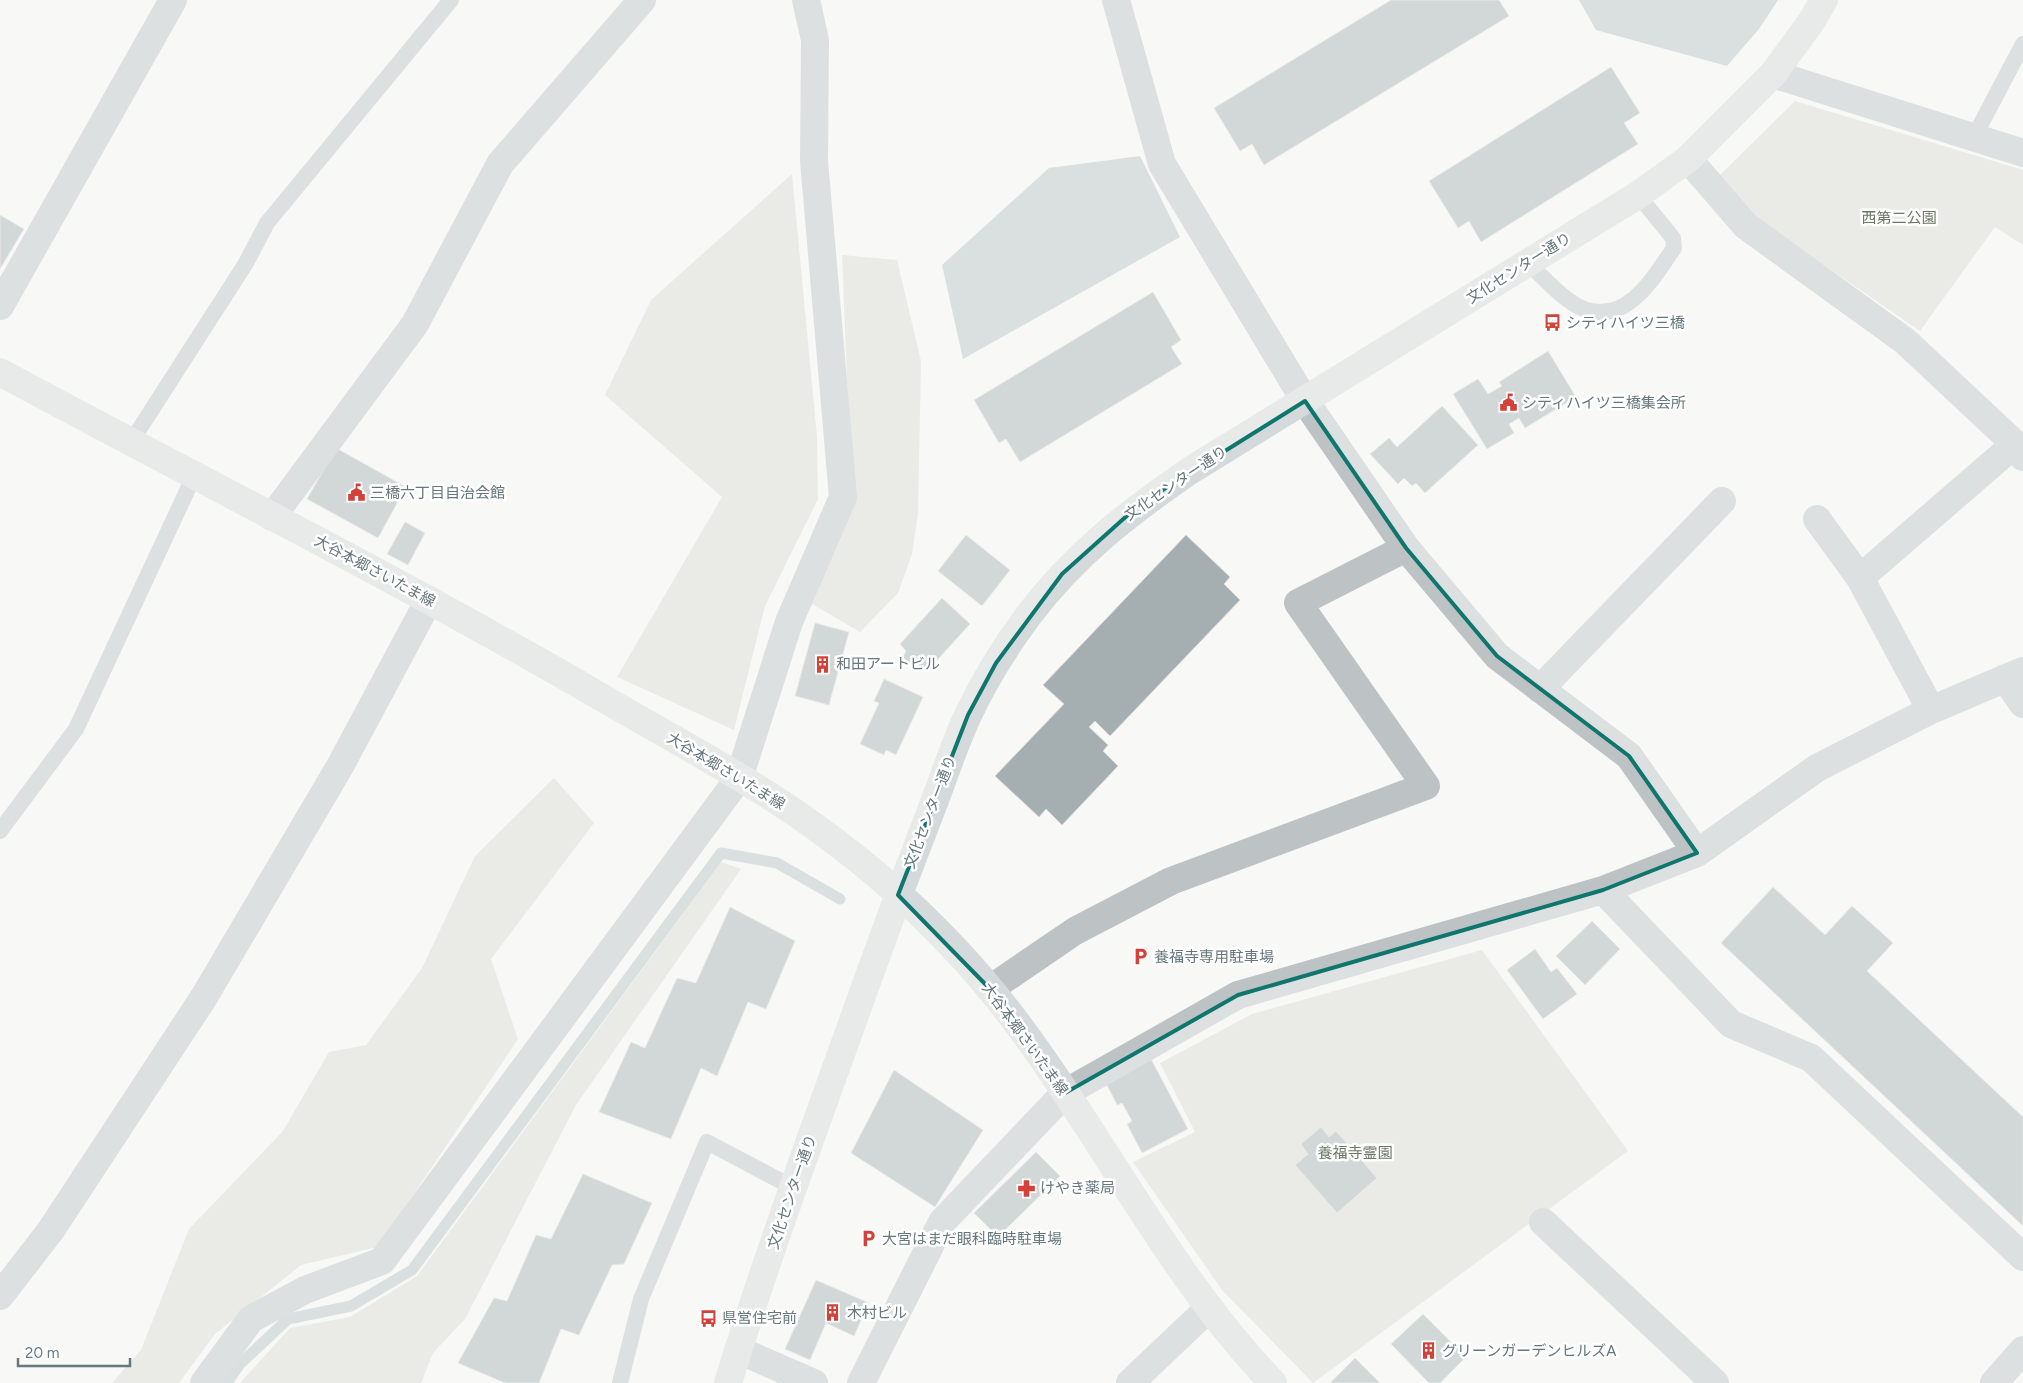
<svg xmlns="http://www.w3.org/2000/svg" width="2023" height="1383" font-family="Figtree,'Noto Sans JP',sans-serif">
<style>
.green{fill:#d9dcd5}
.water{fill:#b6c4c6}
.lines{fill:none;stroke-linecap:round;stroke-linejoin:round}
.stream{stroke:#b6c4c6;stroke-width:11}
.building{fill:#a5afb2;stroke:#dad9d8}
.lane{stroke:#bdc3c5;stroke-width:16}
.street{stroke:#bdc3c5;stroke-width:28}
.secondary{stroke:#d4d9db;stroke-width:28}
.marked{fill:none;stroke:#0f766e;stroke-width:4;stroke-linejoin:round}
.labels{text-anchor:middle;dominant-baseline:central;stroke-width:5;stroke-linejoin:round;paint-order:stroke}
.park-label{font-size:15px;fill:#6b7764;stroke:#fff}
.street-label{font-size:15px;fill:#66787e;stroke:#fff}
.poi-label{font-size:15px;fill:#66787e;stroke:#fff;text-anchor:start}
</style>
<rect width="100%" height="100%" fill="#f8f8f6"/>
<path class="green" d="M 1795,101 L 2023,170 L 2023,245 L 1995,227 L 1920,331 L 1751,215 L 1720,175 Z
M 792,174 L 817,437 L 818,499 L 765,606 L 734,730 L 617,677 L 722,497 L 605,395 L 651,300 Z
M 842,255 L 897,260 L 921,361 L 918,513 L 912,554 L 898,593 L 860,632 L 812,604 L 852,505 Z
M 554,778 L 594,823 L 491,959 L 518,1039 L 378,1247 L 301,1265 L 215,1334 L 179,1383 L 112,1383 L 141,1350 L 189,1229 L 283,1131 L 329,1052 L 366,1045 L 422,968 L 475,856 Z
M 721,862 L 741,869 L 576,1105 L 465,1319 L 433,1353 L 421,1383 L 240,1383 L 290,1328 L 350,1317 L 417,1276 Z
M 1482,950 L 1628,1151 L 1313,1383 L 1222,1290 L 1133,1162 L 1195,1132 L 1160,1063 L 1252,1014 Z"/>
<path class="water" d="M 1579,0 L 1778,0 L 1759,29 L 1727,66 L 1596,30 Z
M 1140,156 L 1180,237 L 963,359 L 942,265 L 1049,168 Z"/>
<g class="lines">
<path class="stream" d="M 227,1383 L 240,1364 L 288,1319 L 351,1306 L 412,1270 L 721,853 L 777,863 L 840,899"/>
</g>
<path class="building" d="M 1391,0 L 1499,0 L 1509,16 L 1264,165 L 1252,144 L 1240,151 L 1214,108 Z
M 1611,67 L 1640,113 L 1624,123 L 1638,144 L 1481,242 L 1469,221 L 1458,228 L 1429,181 Z
M 0,215 L 24,229 L 0,269 Z
M 1153,292 L 1181,340 L 1171,347 L 1182,364 L 1020,462 L 1006,439 L 999,443 L 974,400 Z
M 1548,351 L 1576,397 L 1525,428 L 1519,418 L 1509,424 L 1514,433 L 1487,449 L 1453,394 L 1478,379 L 1488,394 L 1502,386 L 1499,382 Z
M 1442,406 L 1478,445 L 1425,493 L 1416,483 L 1412,486 L 1404,478 L 1398,484 L 1370,454 L 1389,438 L 1397,447 Z
M 336,448 L 406,487 L 378,538 L 307,499 Z
M 405,522 L 425,533 L 408,565 L 387,554 Z
M 966,535 L 1010,570 L 982,606 L 938,571 Z
M 1186,535 L 1230,577 L 1224,584 L 1240,600 L 1110,736 L 1095,721 L 1089,727 L 1108,745 L 1103,751 L 1118,766 L 1062,825 L 1046,809 L 1039,817 L 995,776 L 1064,704 L 1043,685 Z
M 942,598 L 970,624 L 929,669 L 924,666 L 919,672 L 903,657 L 906,651 L 900,644 Z
M 815,623 L 849,632 L 829,705 L 795,696 Z
M 884,679 L 923,697 L 896,755 L 886,750 L 884,755 L 860,744 L 879,703 L 874,701 Z
M 1773,887 L 1825,935 L 1852,906 L 1893,943 L 1867,971 L 2023,1117 L 2023,1226 L 1721,943 Z
M 730,907 L 795,941 L 766,1009 L 748,1002 L 717,1076 L 701,1068 L 671,1139 L 599,1112 L 631,1042 L 645,1048 L 677,978 L 696,983 Z
M 1592,921 L 1620,949 L 1585,985 L 1556,956 Z
M 1535,949 L 1551,972 L 1557,968 L 1577,994 L 1543,1019 L 1507,970 Z
M 1150,1057 L 1188,1129 L 1142,1153 L 1127,1124 L 1132,1121 L 1122,1103 L 1117,1105 L 1105,1081 Z
M 894,1070 L 983,1130 L 935,1207 L 851,1153 Z
M 1321,1127 L 1329,1137 L 1336,1131 L 1377,1178 L 1337,1213 L 1295,1165 L 1308,1154 L 1301,1144 Z
M 1036,1152 L 1060,1176 L 998,1237 L 974,1213 Z
M 583,1174 L 652,1203 L 624,1264 L 612,1265 L 579,1335 L 561,1329 L 539,1383 L 505,1383 L 458,1363 L 494,1298 L 507,1301 L 536,1235 L 551,1239 Z
M 816,1280 L 869,1303 L 854,1336 L 826,1323 L 810,1360 L 785,1349 Z
M 1423,1314 L 1466,1357 L 1440,1383 L 1429,1383 L 1391,1344 Z
M 1355,1358 L 1380,1383 L 1330,1383 Z"/>
<g class="lines">
<path class="lane" d="M 1974,137 L 2023,44
M 1528,263 C 1543,277 1565,302 1584,309 C 1627,325 1654,277 1674,248 L 1673,238 L 1638,195
M 131,442 L 246,263 L 267,223 L 451,0
M 0,831 L 76,729 L 194,476
M 620,1383 L 641,1299 L 707,1142 L 794,1188"/>
<path class="street" d="M 1116,0 L 1162,164 L 1305,401 L 1406,548 L 1497,656 L 1629,756 L 1697,853
M 1773,74 L 2023,153
M 1688,159 L 1746,226 L 1905,341 L 2015,444 L 2023,457
M 0,306 L 173,0
M 272,517 L 415,324 L 500,164 L 642,0
M 1817,519 L 1860,578 L 1931,710
M 1860,578 L 2015,444
M 2005,678 L 2023,704
M 1540,689 L 1722,501
M 1603,890 L 1731,1024 L 1811,1058 L 2023,1257
M 990,989 L 1075,931 L 1171,881 L 1426,786 L 1298,603 L 1406,548
M 1543,1222 L 1715,1383
M 0,1296 L 51,1230 L 204,997 L 339,768 L 429,600
M 738,1350 L 814,1383
M 204,1383 L 251,1319 L 305,1290 L 382,1261 L 739,778 L 789,622 L 843,497 L 814,161 L 815,40 L 806,0
M 861,1383 L 942,1222 L 1065,1093 L 1238,995 L 1603,890 L 1697,853 L 1817,768 L 1931,710 L 2023,671
M 1130,1383 L 1209,1308
M 1994,1383 L 2023,1350"/>
<path class="secondary" d="M 0,372 C 200,480 404,582 601,697 C 666,735 732,770 794,812 C 851,851 906,897 953,947 C 1078,1078 1147,1252 1273,1383
M 728,1383 C 770,1246 821,1111 869,976 C 889,920 910,864 932,808 C 944,777 954,745 968,715 C 984,681 1005,647 1028,616 C 1074,555 1128,513 1191,470 L 1638,195 L 1688,159 L 1773,74 L 1811,22 L 1824,0"/>
</g>
<path d="M0 0H2023V1383H0ZM 1305,401 L 1406,548 L 1497,656 L 1629,756 L 1697,853 L 1603,890 L 1238,995 L 1065,1093 L 990,989 L 898,895 L 968,715 L 996,663 L 1062,574 L 1140,504 Z" fill="#f8f8f6" fill-opacity=".55" fill-rule="evenodd"/>
<path class="marked" d="M 1305,401 L 1406,548 L 1497,656 L 1629,756 L 1697,853 L 1603,890 L 1238,995 L 1065,1093 L 990,989 L 898,895 L 968,715 L 996,663 L 1062,574 L 1140,504 Z"/>
<defs>
<symbol id="bus-bare" viewBox="-9 -9 18 18"><path d="M-5-6H5V4H4V6H2V4H-2V6H-4V4H-5ZM-3.5-4V0h7V-4ZM-3.5 1.2v1.5H-2V1.2ZM2 1.2v1.5H3.5V1.2Z" fill="#d4413a" stroke="#fff" stroke-width="2.5" paint-order="stroke"/></symbol>
<symbol id="civic-bare" viewBox="-9 -9 18 18"><path d="M-.6-6.5H3V-4.5H.6V-3L4-1V1h2V6H-6V1h2V-1L-.6-3ZM-1.2 2.5V6h2.4V2.5Z" fill="#d4413a" stroke="#fff" stroke-width="2.5" paint-order="stroke"/></symbol>
<symbol id="building-bare" viewBox="-9 -9 18 18"><path d="M-4-6H4V6H1V3H-1V6H-4ZM-2.5-4.3h1.7v1.8h-1.7ZM.8-4.3h1.7v1.8H.8ZM-2.5-1h1.7V.8h-1.7ZM.8-1h1.7V.8H.8Z" fill="#d4413a" stroke="#fff" stroke-width="2.5" paint-order="stroke"/></symbol>
<symbol id="parking-bare" viewBox="-9 -9 18 18"><path d="M-3.5-5.5H1a3.5 3.5 0 0 1 0 7H-1V5.5H-3.5ZM-1-3.4V-.6H.8a1.4 1.4 0 0 0 0-2.8Z" fill="#d4413a" stroke="#fff" stroke-width="2.5" paint-order="stroke"/></symbol>
<symbol id="pharmacy-bare" viewBox="-9 -9 18 18"><path d="M-2-6h4v4h4v4h-4v4h-4v-4h-4v-4h4Z" fill="#d4413a" stroke="#fff" stroke-width="2.5" paint-order="stroke"/></symbol>
</defs>
<g fill-rule="evenodd">
<use href="#bus-bare" x="1540" y="310" width="25" height="25"/>
<use href="#civic-bare" x="1496" y="390" width="25" height="25"/>
<use href="#civic-bare" x="344" y="480" width="25" height="25"/>
<use href="#building-bare" x="810" y="652" width="25" height="25"/>
<use href="#parking-bare" x="1128" y="944" width="25" height="25"/>
<use href="#pharmacy-bare" x="1014" y="1176" width="25" height="25"/>
<use href="#parking-bare" x="856" y="1226" width="25" height="25"/>
<use href="#building-bare" x="820" y="1300" width="25" height="25"/>
<use href="#bus-bare" x="696" y="1306" width="25" height="25"/>
<use href="#building-bare" x="1416" y="1338" width="25" height="25"/>
</g>
<g class="labels">
<g class="park-label">
<text x="1899" y="218">西第二公園</text>
<text x="1355" y="1153">養福寺霊園</text>
</g>
<g class="street-label">
<text transform="translate(1519 268) rotate(-32)">文化センター通り</text>
<text transform="translate(1176 483) rotate(-34)">文化センター通り</text>
<text transform="translate(375 571) rotate(28)">大谷本郷さいたま線</text>
<text transform="translate(726 771) rotate(31)">大谷本郷さいたま線</text>
<text transform="translate(930 812) rotate(-69)">文化センター通り</text>
<text transform="translate(1025 1039) rotate(54)">大谷本郷さいたま線</text>
<text transform="translate(792 1192) rotate(-71)">文化センター通り</text>
</g>
<g class="poi-label">
<text x="1566" y="323">シティハイツ三橋</text>
<text x="1522" y="403">シティハイツ三橋集会所</text>
<text x="370" y="493">三橋六丁目自治会館</text>
<text x="836" y="664">和田アートビル</text>
<text x="1154" y="957">養福寺専用駐車場</text>
<text x="1040" y="1188">けやき薬局</text>
<text x="882" y="1239">大宮はまだ眼科臨時駐車場</text>
<text x="847" y="1313">木村ビル</text>
<text x="722" y="1318">県営住宅前</text>
<text x="1442" y="1351">グリーンガーデンヒルズA</text>
</g>
</g>
<path d="M18 1358v8h112v-8" fill="none" stroke="#66787e" stroke-width="2.5"/>
<text x="25" y="1358" font-size="15" fill="#66787e" stroke="#ffffff" stroke-width="4" paint-order="stroke">20 m</text>
</svg>
